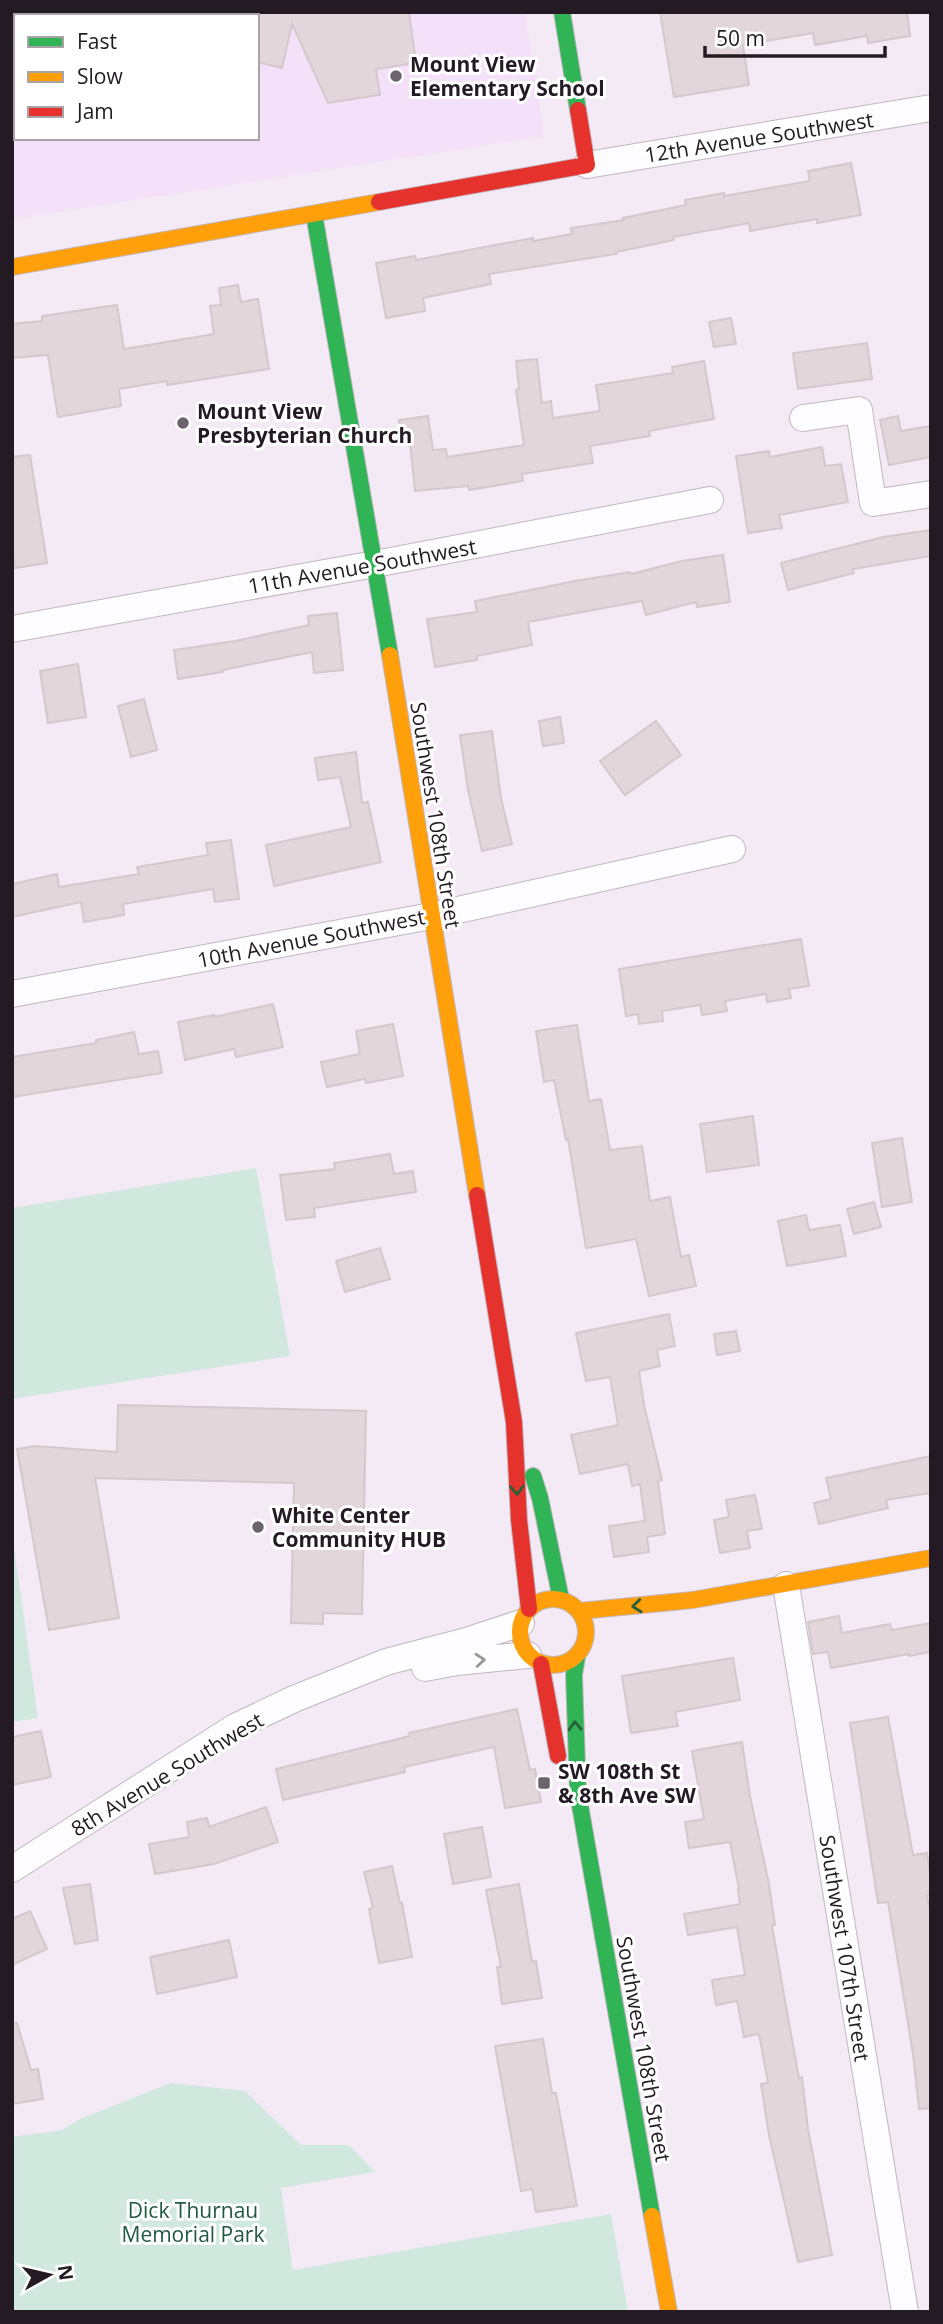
<svg xmlns="http://www.w3.org/2000/svg" width="943" height="2324" font-family="'Open Sans',sans-serif">
<style>
.built{fill:#f5e0f9;fill-rule:evenodd}
.green{fill:#d1e8de}
.building{fill:#e2d6da;stroke:#d4c8cc;stroke-width:2}
.lines{fill:none;stroke-linecap:round;stroke-linejoin:round}
.street-casing{stroke:#c0b7c2;stroke-width:28}
.fast-casing{stroke:#c0b7c2;stroke-width:18}
.slow-casing{stroke:#c0b7c2;stroke-width:18}
.jam-casing{stroke:#c0b7c2;stroke-width:18}
.street{stroke:#fdfcfe;stroke-width:26}
.fast{stroke:#30b455;stroke-width:16}
.slow{stroke:#ff9f0a;stroke-width:16}
.jam{stroke:#e5322d;stroke-width:16}
.oneway{stroke:#295f3a}
.oneway2{stroke:#9b969c}
.poi-dot{fill:#6c636e;stroke:#fff;stroke-width:2.5}
.labels{text-anchor:middle;dominant-baseline:central;stroke-width:6;stroke-linejoin:round;paint-order:stroke}
.poi-label{font-size:21px;font-weight:bold;fill:#231a24;stroke:#fff;text-anchor:start}
.street-label{font-size:21px;fill:#231a24;stroke:#fff}
.park-label{font-size:21px;fill:#1f593f;stroke:#fff}
</style>
<rect width="100%" height="100%" fill="#f4eaf6"/>
<path class="built" d="M 12,12 L 525,12 L 544,136 L 12,219 ZM 16,16 L 257,16 L 257,138 L 16,138 Z"/>
<path class="green" d="M 256,1168 L 290,1356 L 12,1399 L 12,1208 Z
M 12,1533 L 38,1718 L 12,1722 Z
M 171,2083 L 245,2091 L 301,2145 L 349,2145 L 375,2172 L 281,2188 L 293,2270 L 611,2214 L 628,2312 L 12,2312 L 12,2137 L 62,2130 L 80,2119 Z"/>
<path class="building" d="M 257,12 L 409,12 L 416,63 L 376,69 L 380,95 L 328,103 L 292,24 L 282,68 L 257,62 Z
M 660,12 L 907,12 L 910,36 L 868,43 L 867,36 L 815,45 L 813,33 L 743,45 L 749,85 L 674,97 Z
M 851,163 L 861,215 L 817,223 L 817,219 L 750,231 L 749,223 L 673,237 L 674,240 L 616,252 L 616,254 L 489,274 L 491,284 L 423,298 L 425,311 L 386,318 L 376,263 L 415,256 L 416,260 L 533,238 L 533,241 L 572,234 L 571,228 L 624,220 L 623,218 L 686,205 L 685,200 L 724,193 L 724,196 L 810,181 L 808,171 Z
M 238,285 L 241,302 L 258,299 L 269,369 L 167,385 L 167,381 L 119,389 L 121,406 L 58,417 L 48,355 L 12,358 L 12,324 L 42,321 L 42,316 L 117,305 L 124,349 L 214,334 L 210,306 L 221,305 L 219,288 Z
M 731,318 L 736,344 L 714,347 L 709,322 Z
M 867,343 L 872,379 L 798,389 L 793,353 Z
M 537,359 L 542,403 L 551,401 L 553,418 L 600,411 L 596,385 L 673,373 L 672,367 L 704,361 L 714,419 L 649,431 L 650,436 L 590,446 L 593,463 L 522,474 L 523,481 L 469,490 L 468,486 L 415,491 L 410,442 L 402,442 L 399,420 L 428,416 L 433,450 L 446,449 L 447,457 L 524,445 L 516,390 L 519,389 L 516,361 Z
M 898,416 L 901,431 L 931,426 L 931,457 L 889,465 L 880,420 Z
M 822,447 L 825,466 L 841,464 L 848,502 L 779,515 L 782,528 L 748,533 L 736,456 L 769,451 L 770,457 Z
M 30,455 L 47,563 L 15,568 L 12,550 L 12,457 Z
M 931,530 L 931,556 L 853,569 L 854,573 L 788,590 L 781,563 L 883,537 Z
M 723,555 L 730,602 L 697,607 L 696,602 L 646,615 L 642,601 L 528,622 L 532,645 L 477,656 L 477,660 L 435,667 L 427,619 L 477,612 L 475,601 L 575,581 L 630,572 L 631,574 L 682,561 Z
M 337,613 L 343,670 L 314,673 L 312,652 L 223,670 L 223,672 L 178,679 L 174,650 L 235,641 L 309,625 L 308,616 Z
M 78,664 L 86,717 L 48,723 L 40,671 Z
M 144,699 L 157,750 L 131,757 L 118,706 Z
M 560,717 L 564,743 L 543,746 L 539,721 Z
M 656,721 L 681,755 L 625,795 L 600,761 Z
M 492,731 L 501,798 L 512,844 L 482,851 L 468,790 L 460,735 Z
M 356,752 L 362,803 L 368,802 L 381,862 L 274,886 L 266,845 L 351,827 L 340,777 L 318,780 L 315,758 Z
M 231,840 L 239,899 L 215,902 L 213,889 L 123,904 L 124,915 L 84,922 L 81,902 L 12,917 L 12,884 L 57,874 L 59,887 L 139,874 L 137,867 L 208,855 L 206,843 Z
M 801,939 L 809,986 L 789,989 L 791,998 L 767,1002 L 766,994 L 725,1001 L 727,1011 L 702,1015 L 700,1005 L 662,1011 L 663,1021 L 639,1024 L 638,1014 L 626,1016 L 619,969 Z
M 273,1004 L 283,1047 L 236,1057 L 234,1049 L 185,1060 L 178,1022 L 214,1015 L 214,1017 Z
M 393,1024 L 403,1076 L 366,1083 L 365,1079 L 327,1087 L 321,1062 L 360,1054 L 356,1031 Z
M 577,1025 L 589,1101 L 601,1099 L 610,1150 L 642,1146 L 650,1201 L 670,1197 L 681,1257 L 689,1255 L 696,1286 L 649,1296 L 636,1239 L 586,1248 L 568,1139 L 566,1140 L 554,1080 L 544,1082 L 536,1031 Z
M 134,1032 L 139,1054 L 158,1051 L 162,1073 L 12,1097 L 12,1057 L 96,1043 L 96,1040 Z
M 753,1116 L 759,1165 L 707,1172 L 700,1124 Z
M 902,1138 L 912,1202 L 882,1207 L 872,1143 Z
M 390,1154 L 394,1174 L 413,1171 L 416,1192 L 314,1208 L 315,1217 L 286,1220 L 280,1175 L 335,1169 L 334,1163 Z
M 874,1202 L 881,1227 L 854,1234 L 847,1209 Z
M 806,1215 L 809,1230 L 840,1225 L 846,1256 L 787,1266 L 778,1221 Z
M 380,1248 L 390,1279 L 345,1292 L 336,1261 Z
M 669,1314 L 675,1346 L 657,1350 L 660,1366 L 639,1371 L 644,1405 L 662,1480 L 658,1481 L 665,1534 L 647,1537 L 649,1552 L 614,1557 L 609,1526 L 645,1521 L 640,1484 L 632,1486 L 628,1464 L 580,1474 L 571,1435 L 618,1425 L 610,1377 L 586,1381 L 576,1333 Z
M 736,1331 L 740,1351 L 717,1355 L 714,1334 Z
M 118,1405 L 366,1411 L 362,1614 L 323,1613 L 323,1624 L 291,1623 L 294,1483 L 95,1478 L 119,1618 L 49,1630 L 17,1449 L 34,1446 L 117,1452 Z
M 931,1456 L 931,1493 L 886,1500 L 888,1508 L 819,1524 L 814,1503 L 831,1499 L 826,1478 Z
M 755,1495 L 762,1529 L 747,1531 L 750,1548 L 720,1553 L 714,1520 L 729,1517 L 726,1500 Z
M 839,1616 L 842,1633 L 890,1624 L 892,1630 L 931,1623 L 931,1652 L 909,1656 L 909,1654 L 831,1668 L 828,1652 L 813,1654 L 808,1622 Z
M 733,1658 L 740,1700 L 675,1712 L 678,1726 L 631,1733 L 622,1676 Z
M 517,1709 L 530,1770 L 535,1769 L 541,1802 L 505,1808 L 494,1747 L 404,1767 L 405,1772 L 283,1800 L 276,1769 L 410,1736 L 409,1733 Z
M 888,1717 L 913,1855 L 927,1853 L 931,1880 L 931,1895 L 927,1896 L 931,1916 L 931,2108 L 919,2109 L 913,2054 L 888,1902 L 878,1903 L 850,1723 Z
M 41,1731 L 51,1777 L 12,1785 L 12,1737 Z
M 742,1742 L 750,1796 L 769,1884 L 775,1925 L 772,1925 L 782,1984 L 799,2078 L 802,2077 L 808,2129 L 832,2255 L 798,2262 L 769,2135 L 761,2084 L 768,2083 L 759,2034 L 744,2037 L 737,2001 L 716,2005 L 712,1980 L 745,1975 L 737,1927 L 688,1935 L 684,1914 L 740,1904 L 738,1889 L 739,1889 L 730,1842 L 689,1848 L 685,1822 L 704,1819 L 692,1751 Z
M 266,1807 L 278,1842 L 214,1864 L 155,1874 L 149,1844 L 189,1837 L 187,1822 L 207,1818 L 209,1827 Z
M 482,1827 L 491,1877 L 453,1884 L 444,1834 Z
M 392,1866 L 400,1903 L 402,1903 L 412,1957 L 379,1963 L 369,1909 L 373,1908 L 364,1872 Z
M 90,1884 L 98,1940 L 75,1944 L 63,1888 Z
M 519,1884 L 532,1962 L 536,1961 L 542,1998 L 502,2004 L 497,1967 L 501,1967 L 486,1890 Z
M 30,1911 L 47,1949 L 12,1965 L 12,1919 Z
M 229,1940 L 237,1977 L 157,1994 L 150,1957 Z
M 17,2023 L 31,2070 L 38,2069 L 43,2099 L 12,2104 L 12,2024 Z
M 543,2039 L 552,2093 L 556,2093 L 577,2206 L 536,2212 L 532,2189 L 521,2191 L 495,2046 Z"/>
<g class="lines">
<defs>
<path id="street" d="M 587,165 L 931,108
M 803,418 L 859,410 L 873,503 L 931,494
M 12,629 L 375,564 L 710,500
M 12,994 L 431,916 L 732,849
M 786,1585 L 905,2312
M 425,1668 L 457,1662 L 528,1655
M 12,1869 L 235,1727 L 294,1699 L 386,1662 L 466,1641 L 521,1623"/>
<path id="fast" d="M 562,12 L 578,110
M 314,214 L 390,655
M 533,1476 L 540,1498 L 561,1599
M 577,1657 L 574,1675 L 578,1794 L 652,2216"/>
<path id="slow" d="M 12,267 L 379,202
M 390,655 L 477,1195
M520 1632a33 33 0 1 1 66 0a33 33 0 1 1-66 0Z
M 580,1611 L 693,1600 L 931,1558
M 652,2216 L 669,2312"/>
<path id="jam" d="M 379,202 L 587,165 L 578,110
M 477,1195 L 514,1422 L 519,1520 L 529,1609
M 541,1664 L 558,1756"/>
</defs>
<use href="#street" class="street-casing"/>
<use href="#fast" class="fast-casing"/>
<use href="#slow" class="slow-casing"/>
<use href="#jam" class="jam-casing"/>
<use href="#street" class="street"/>
<use href="#fast" class="fast"/>
<use href="#slow" class="slow"/>
<use href="#jam" class="jam"/>
</g>
<defs><path id="oneway-chevron" d="M-2-3.5L2.5 0L-2 3.5" fill="none" stroke-width="1.6" stroke-linecap="round" stroke-linejoin="round" transform="scale(1.75)"/></defs>
<g class="oneway">
<use href="#oneway-chevron" transform="translate(517 1490) rotate(87)"/>
<use href="#oneway-chevron" transform="translate(637 1606) rotate(174)"/>
<use href="#oneway-chevron" transform="translate(575 1726) rotate(-92)"/>
</g>
<use class="oneway2" href="#oneway-chevron" transform="translate(480 1660) rotate(-5)"/>
<g class="poi-dot">
<circle cx="396" cy="76" r="7"/>
<circle cx="183" cy="423" r="7"/>
<circle cx="258" cy="1527" r="7"/>
<rect x="537" y="1776" width="14" height="14" rx="3.5"/>
</g>
<g class="labels">
<g class="poi-label">
<text x="410" y="64">Mount View<tspan x="410" dy="24">Elementary School</tspan></text>
<text x="197" y="411">Mount View<tspan x="197" dy="24">Presbyterian Church</tspan></text>
<text x="272" y="1515">White Center<tspan x="272" dy="24">Community HUB</tspan></text>
<text x="558" y="1771">SW 108th St<tspan x="558" dy="24">&amp; 8th Ave SW</tspan></text>
</g>
<g class="street-label">
<text transform="translate(759 137) rotate(-9)">12th Avenue Southwest</text>
<text transform="translate(362 566) rotate(-10)">11th Avenue Southwest</text>
<text transform="translate(436 815) rotate(81)">Southwest 108th Street</text>
<text transform="translate(311 938) rotate(-11)">10th Avenue Southwest</text>
<text transform="translate(167 1774) rotate(-31)">8th Avenue Southwest</text>
<text transform="translate(845 1948) rotate(81)">Southwest 107th Street</text>
<text transform="translate(644 2049) rotate(80)">Southwest 108th Street</text>
</g>
<g class="park-label">
<text x="193" y="2210">Dick Thurnau<tspan x="193" dy="24">Memorial Park</tspan></text>
</g>
</g>
<rect width="943" height="2324" fill="none" stroke="#231a24" stroke-width="28"/>
<rect x="14" y="14" width="245" height="126" fill="#ffffff" stroke="#a7a3a7" stroke-width="2"/>
<rect x="28" y="37" width="35" height="10" fill="#30b455" stroke="#a7a3a7" stroke-width="2"/>
<text x="77" y="49" font-size="21" fill="#231a24">Fast</text>
<rect x="28" y="72" width="35" height="10" fill="#ff9f0a" stroke="#a7a3a7" stroke-width="2"/>
<text x="77" y="84" font-size="21" fill="#231a24">Slow</text>
<rect x="28" y="107" width="35" height="10" fill="#e5322d" stroke="#a7a3a7" stroke-width="2"/>
<text x="77" y="119" font-size="21" fill="#231a24">Jam</text>
<g transform="translate(49 2275) rotate(82)" stroke="#ffffff" stroke-width="5" paint-order="stroke">
<path d="M0-5L12 26L0 18L-12 26Z" fill="#231a24"/>
<text y="-10" font-size="19" font-weight="bold" text-anchor="middle" fill="#231a24">N</text>
</g>
<path d="M705 46v10h180v-10" fill="none" stroke="#231a24" stroke-width="3.5"/>
<text x="716" y="46" font-size="21" fill="#231a24" stroke="#ffffff" stroke-width="5" paint-order="stroke">50 m</text>
</svg>
